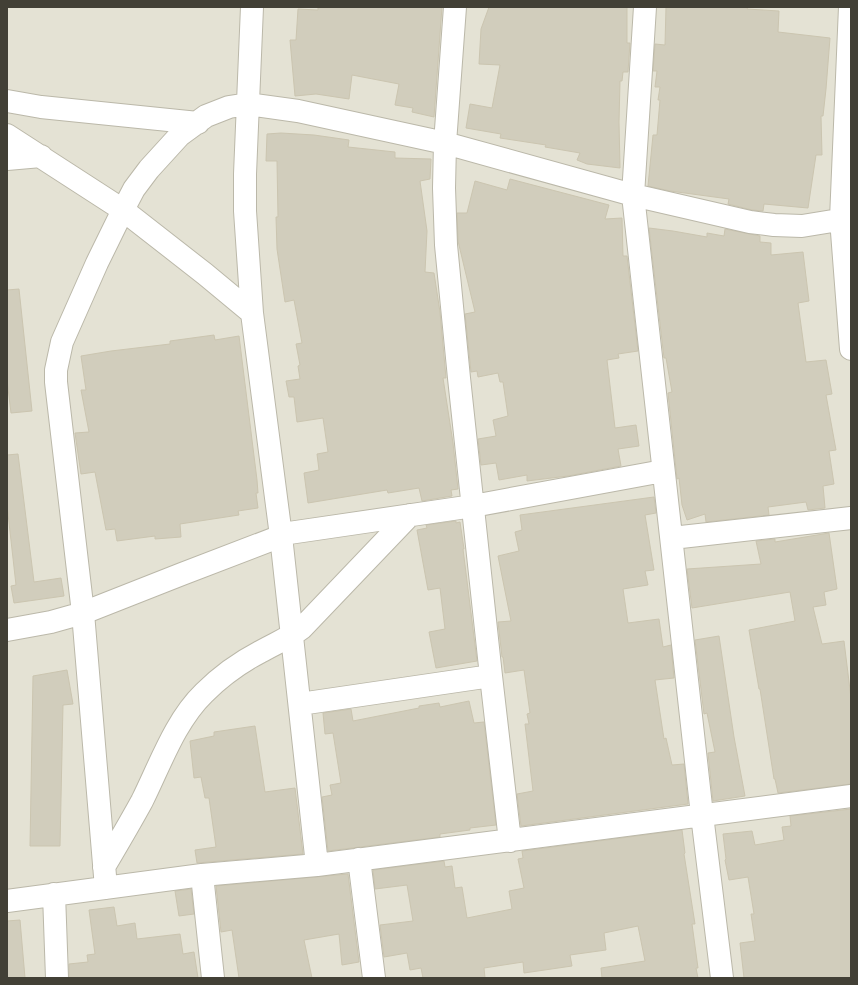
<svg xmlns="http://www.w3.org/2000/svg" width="858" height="985" font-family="Rubik,sans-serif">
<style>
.residential{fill:#e4e2d4}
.building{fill:#d1cdbc;stroke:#cbc5b0}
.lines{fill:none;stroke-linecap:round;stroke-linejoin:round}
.street-casing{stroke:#bbb8a9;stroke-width:24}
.street{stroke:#fff;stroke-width:22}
</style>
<rect width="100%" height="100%" fill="#f1efe5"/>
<path class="residential" d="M 7,7 L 851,7 L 851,978 L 7,978 Z"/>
<path class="building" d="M 318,7 L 442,7 L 434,117 L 412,112 L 413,108 L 395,105 L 399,84 L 352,75 L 349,99 L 316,94 L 295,96 L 290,40 L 296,40 L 298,9 L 318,10 Z
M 489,7 L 627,7 L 627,43 L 630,43 L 628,72 L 623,72 L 622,81 L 620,81 L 619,122 L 620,168 L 587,164 L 577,160 L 580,153 L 545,147 L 546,145 L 500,138 L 501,134 L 466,128 L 470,104 L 492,108 L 500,65 L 479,64 L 481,29 Z
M 666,7 L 748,7 L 747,9 L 779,11 L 778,32 L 830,38 L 826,89 L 823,116 L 821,116 L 822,155 L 816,155 L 808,208 L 764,204 L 763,211 L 752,210 L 728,204 L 729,199 L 670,191 L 648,186 L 653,135 L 657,135 L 660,100 L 658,100 L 660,87 L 655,87 L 657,71 L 653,71 L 655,44 L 665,45 Z
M 281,133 L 314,135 L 349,140 L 348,147 L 395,152 L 395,158 L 431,159 L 430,179 L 420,181 L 427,231 L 425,272 L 434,273 L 440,312 L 446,378 L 443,378 L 453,443 L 458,489 L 451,490 L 452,496 L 422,501 L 419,488 L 388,493 L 387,490 L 308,503 L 304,473 L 319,470 L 317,454 L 328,452 L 323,418 L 297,422 L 294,397 L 289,397 L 286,381 L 300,379 L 298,366 L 300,365 L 296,344 L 302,343 L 294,300 L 285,302 L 277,249 L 276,217 L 278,217 L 277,161 L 266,161 L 267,134 Z
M 510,179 L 609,205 L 605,219 L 622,218 L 623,256 L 627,256 L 638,351 L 618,354 L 619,358 L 607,360 L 615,428 L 636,425 L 639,446 L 618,449 L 621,466 L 568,476 L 527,481 L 527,475 L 499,480 L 496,463 L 481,465 L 478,439 L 496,436 L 493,420 L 508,416 L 503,382 L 500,382 L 498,373 L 478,377 L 477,371 L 471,372 L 465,314 L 475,312 L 458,241 L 457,213 L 467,213 L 475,181 L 507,190 Z
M 649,228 L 673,231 L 707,237 L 707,233 L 724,236 L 725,229 L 760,236 L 760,242 L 771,243 L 771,255 L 803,252 L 809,301 L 798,303 L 806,362 L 826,360 L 832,394 L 826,395 L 836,450 L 829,451 L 834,484 L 823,486 L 825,508 L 808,510 L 806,502 L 768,507 L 769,515 L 706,522 L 705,514 L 687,520 L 682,505 L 679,478 L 677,479 L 668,393 L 672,392 L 666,358 L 664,358 Z
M 19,289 L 32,411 L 11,413 L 7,380 L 7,290 Z
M 214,335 L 215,340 L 239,336 L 257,480 L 258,493 L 256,493 L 258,508 L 238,511 L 239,515 L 180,524 L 181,537 L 155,539 L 155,536 L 117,541 L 115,529 L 106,530 L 95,472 L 81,474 L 75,433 L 89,432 L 81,390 L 86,390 L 81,356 L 111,351 L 170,344 L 170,341 Z
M 18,454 L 34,582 L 61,578 L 64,596 L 14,603 L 11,586 L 16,585 L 7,505 L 7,455 Z
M 654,497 L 656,513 L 645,515 L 654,570 L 645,571 L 648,585 L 623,589 L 628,623 L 659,619 L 663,647 L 671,645 L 674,678 L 655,680 L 664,739 L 666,738 L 672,765 L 684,764 L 688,804 L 521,826 L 517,794 L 533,791 L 525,724 L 529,724 L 527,714 L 530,713 L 524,670 L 505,673 L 503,657 L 502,657 L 498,622 L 511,621 L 498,556 L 519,551 L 515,532 L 522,530 L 520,515 Z
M 456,521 L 456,523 L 460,522 L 464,549 L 463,549 L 477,661 L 436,668 L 429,632 L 445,629 L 440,588 L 428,590 L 417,530 L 427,528 L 426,525 Z
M 829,533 L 837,589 L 824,592 L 826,605 L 813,607 L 822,644 L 844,641 L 851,698 L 851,784 L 778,793 L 775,779 L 774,779 L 760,689 L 759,689 L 749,630 L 795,621 L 790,592 L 692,608 L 687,569 L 761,564 L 756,541 L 775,539 L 775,542 Z
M 719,636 L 734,737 L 745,796 L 713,801 L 708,753 L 715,752 L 707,713 L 704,714 L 695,640 Z
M 67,670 L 73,704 L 63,705 L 60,846 L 30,846 L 33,676 Z
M 469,701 L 474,723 L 484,722 L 496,825 L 470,828 L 470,830 L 440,834 L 440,837 L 328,851 L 322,797 L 332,795 L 330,785 L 341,783 L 333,733 L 325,734 L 323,713 L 351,709 L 353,721 L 419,708 L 419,706 L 439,703 L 440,707 Z
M 255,726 L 265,792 L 295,788 L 303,854 L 197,863 L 195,850 L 216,847 L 209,798 L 205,798 L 201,777 L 194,778 L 190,741 L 214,736 L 214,732 Z
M 851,809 L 851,978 L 744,978 L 740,943 L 755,941 L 751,914 L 754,914 L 748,877 L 729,880 L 725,860 L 726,859 L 723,834 L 752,831 L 755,845 L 784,840 L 782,827 L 791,826 L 790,816 Z
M 682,830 L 685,853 L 684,854 L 695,924 L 692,924 L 698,968 L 696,968 L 698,978 L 602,978 L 601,968 L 645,961 L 638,926 L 604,933 L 606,950 L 570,955 L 572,966 L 524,973 L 523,962 L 484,968 L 485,978 L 423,978 L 421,968 L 410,970 L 407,953 L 384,957 L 380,925 L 413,921 L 407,885 L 375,889 L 373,870 L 444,861 L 445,867 L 452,866 L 455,888 L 462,887 L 467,918 L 512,909 L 509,891 L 524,888 L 518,859 L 523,858 L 522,851 Z
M 348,874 L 359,962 L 342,965 L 339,934 L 304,940 L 312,978 L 239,978 L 232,930 L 221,932 L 216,886 Z
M 191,889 L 194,914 L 179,916 L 175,891 Z
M 114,907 L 117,926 L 135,923 L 137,939 L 180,934 L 183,954 L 194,952 L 198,978 L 69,978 L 69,964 L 88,962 L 87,955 L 95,954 L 89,910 Z
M 20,920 L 25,978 L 7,978 L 7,921 Z"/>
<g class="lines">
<defs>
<path id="street" d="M 252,7 L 245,174 L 245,211 L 252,313 L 281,536 L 317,865
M 455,7 L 445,143 L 444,188 L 446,245 L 459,378 L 491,676 L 510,841
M 645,7 L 633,195 L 702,815 L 722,978
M 850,7 L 841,219 L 851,349
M 7,101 L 41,107 L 198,123
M 7,135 L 123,210 L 205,274 L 252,313
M 7,159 L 41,156
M 672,538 L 851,518
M 7,630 L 51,622 L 83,613 L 182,574 L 289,533 L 473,506 L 663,471
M 300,704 L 491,676
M 359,859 L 374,978
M 104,867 C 117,845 130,823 142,801 C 160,765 175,721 204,693 C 221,676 239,663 260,652 C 274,644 289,638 302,628 L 410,515
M 202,875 L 213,978
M 106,888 L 83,613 L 56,382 L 56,370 L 62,342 L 97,263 L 123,210 L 134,189 L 149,169 L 180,135 L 206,116 L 229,107 L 248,104 L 298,111 L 445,143 L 633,195 L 750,222 L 774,225 L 802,226 L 851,218
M 54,894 L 57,978
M 7,901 L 202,875 L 317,865 L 851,796"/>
</defs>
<use href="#street" class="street-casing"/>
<use href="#street" class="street"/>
</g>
<rect width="858" height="985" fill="none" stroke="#424036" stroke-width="16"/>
</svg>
